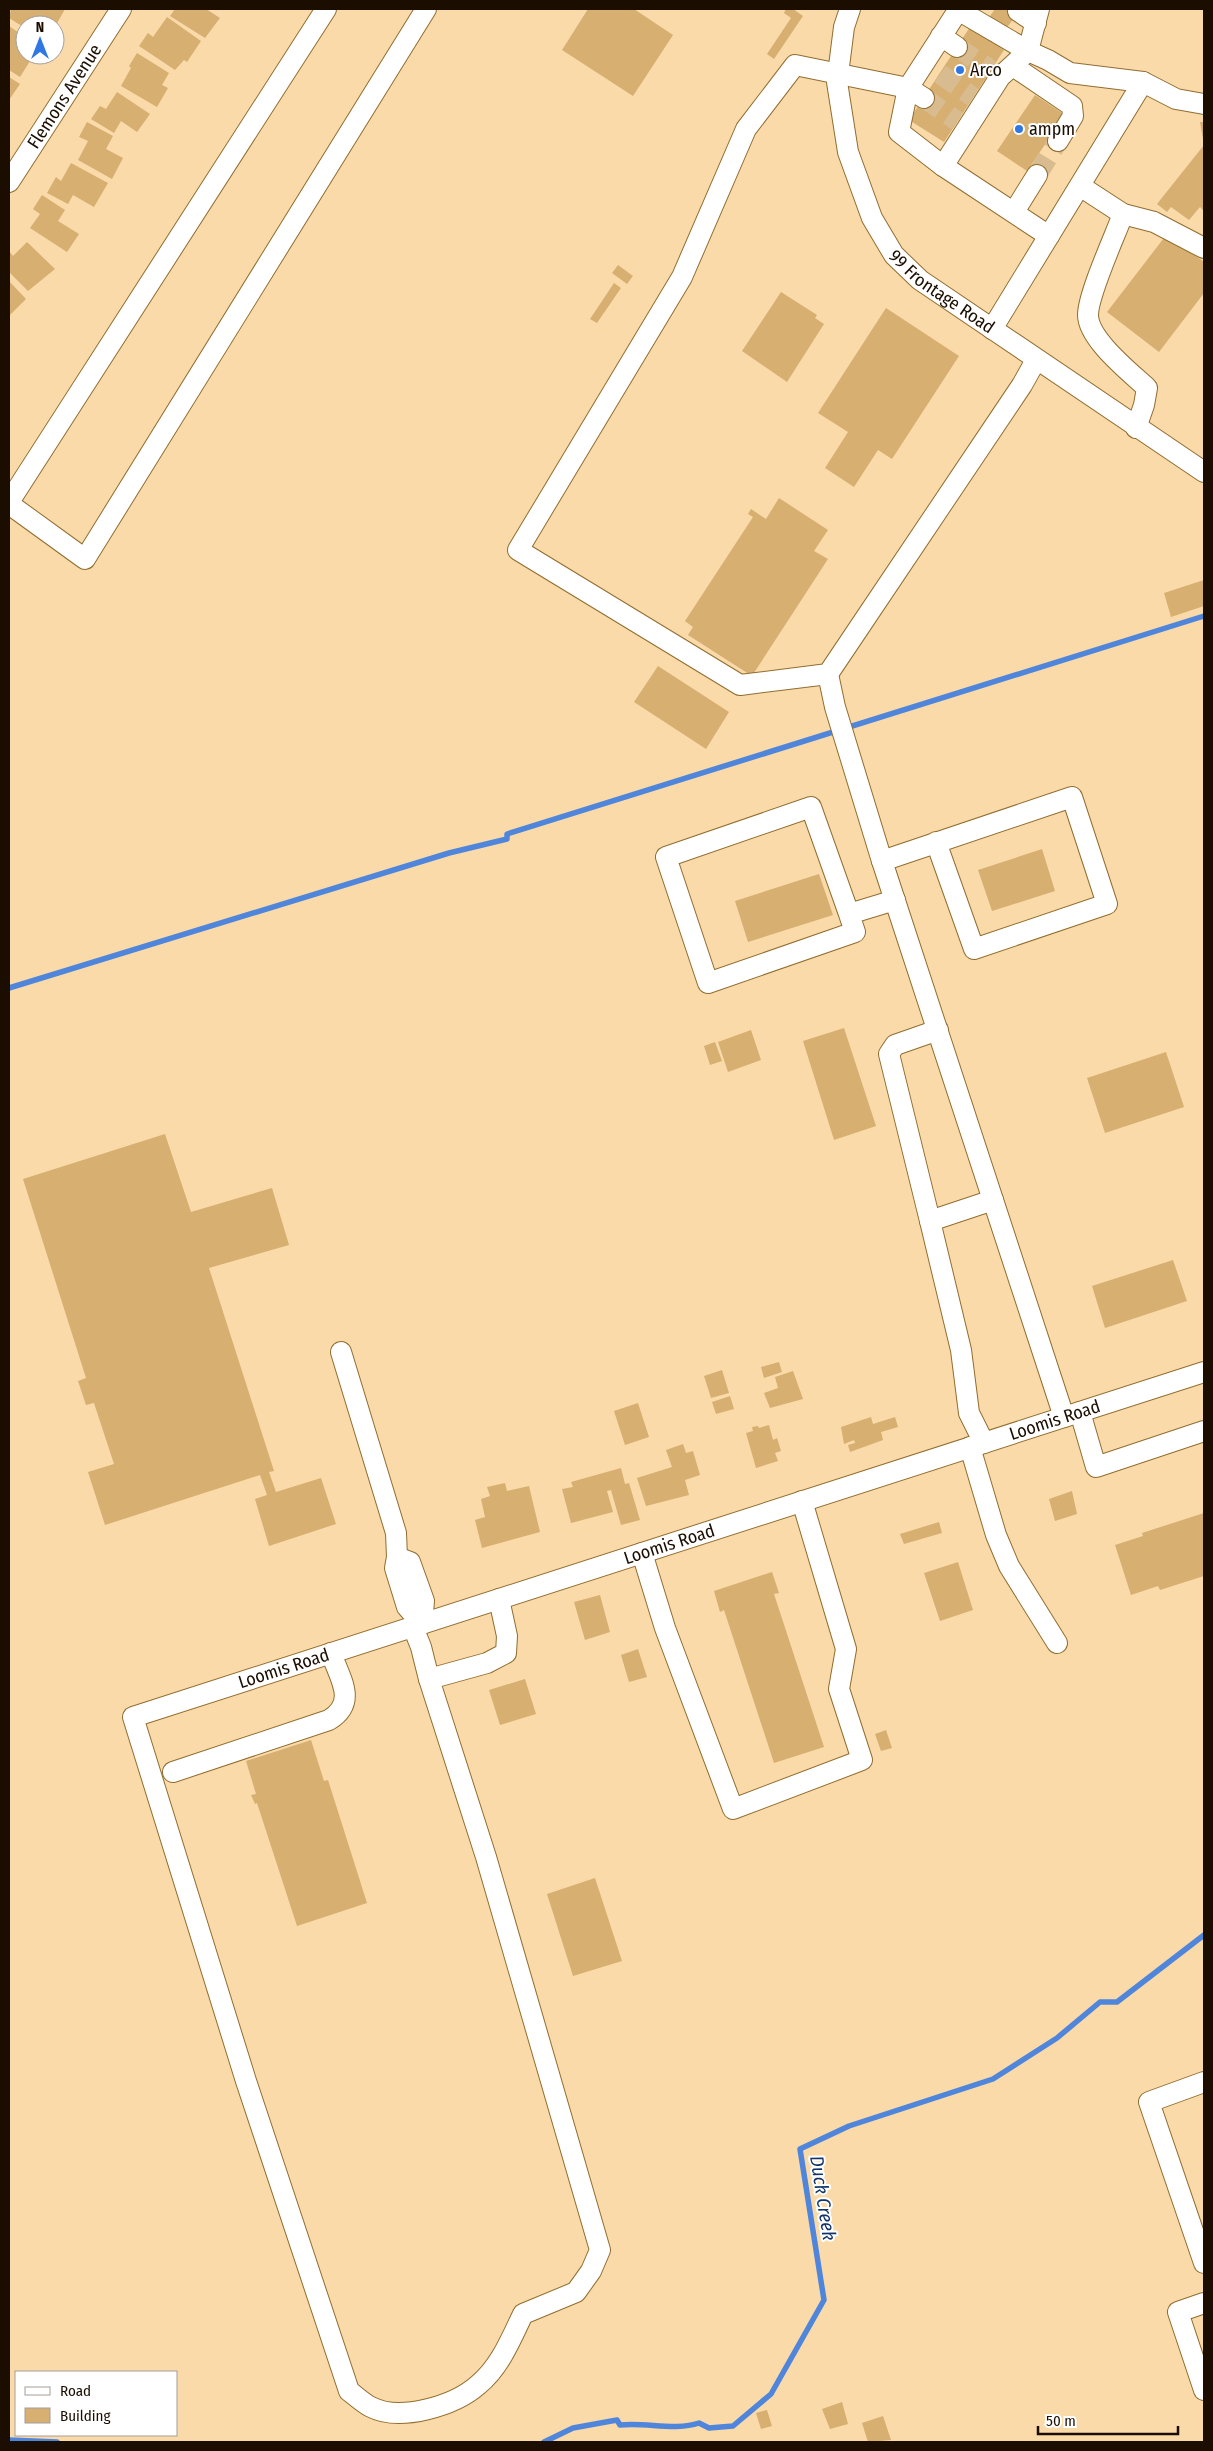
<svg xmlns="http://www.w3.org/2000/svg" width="1213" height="2451" font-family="'Fira Sans Condensed',sans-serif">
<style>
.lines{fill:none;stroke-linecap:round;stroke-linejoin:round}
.stream{stroke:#4f86db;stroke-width:5.5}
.building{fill:#d6af71}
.minor-tunnel{stroke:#d9bb90;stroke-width:20;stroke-dasharray:20 10;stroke-linecap:butt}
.minor-casing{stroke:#916d2f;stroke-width:22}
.minor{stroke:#fff;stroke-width:20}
.poi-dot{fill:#2f78e4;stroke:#fff;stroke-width:2}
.labels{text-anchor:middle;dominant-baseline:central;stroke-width:4;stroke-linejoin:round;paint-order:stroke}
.poi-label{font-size:18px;fill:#1b0d00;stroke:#fff;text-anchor:start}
.street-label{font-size:18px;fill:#1b0d00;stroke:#fff}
.water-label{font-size:19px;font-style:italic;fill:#10346a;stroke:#fff}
</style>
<rect width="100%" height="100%" fill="#fadaa9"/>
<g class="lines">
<path class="stream" d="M 9,988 L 449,853 L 507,839 L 507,834 L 1204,616
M 9,2440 L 57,2442
M 544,2442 L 573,2428 L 617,2420 L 620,2425 C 646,2422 675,2431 699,2423 L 709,2428 L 733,2426 L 771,2394 L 824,2300 L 800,2149 L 849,2126 L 993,2079 L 1057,2038 L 1100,2002 L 1117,2002 L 1204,1935"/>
</g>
<path class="building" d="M 11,9 L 65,9 L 56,25 L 48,20 L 45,25 L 25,25 L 25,28 L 9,18 Z
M 175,9 L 206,9 L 220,18 L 205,38 L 170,16 Z
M 588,9 L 634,9 L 673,35 L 633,96 L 562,50 Z
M 786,9 L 793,9 L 803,16 L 774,59 L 767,54 L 791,18 L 784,13 Z
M 995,9 L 1020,9 L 1004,32 L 987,20 Z
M 167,17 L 201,41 L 187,62 L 184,60 L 175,70 L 139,46 L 148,33 L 153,37 Z
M 9,26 L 25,37 L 24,56 L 30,61 L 20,77 L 9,70 Z
M 970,27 L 1004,50 L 944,142 L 909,120 Z
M 137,53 L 169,73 L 162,85 L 168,88 L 157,107 L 121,86 L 131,68 L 129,66 Z
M 9,77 L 20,84 L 9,100 Z
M 117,92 L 150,114 L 137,132 L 121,121 L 114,133 L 91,119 L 100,106 L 106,109 Z
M 1035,95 L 1065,115 L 1027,171 L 997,151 Z
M 87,122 L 113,136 L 106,149 L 123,158 L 112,179 L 78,160 L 88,141 L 79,137 Z
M 1200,122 L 1204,122 L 1204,139 L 1203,139 Z
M 1204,145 L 1204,211 L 1200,207 L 1189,220 L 1171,207 L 1167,212 L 1157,204 Z
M 71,163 L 108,183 L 94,207 L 73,195 L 68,204 L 47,193 L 56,177 L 61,181 Z
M 42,195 L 65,210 L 58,221 L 79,234 L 67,252 L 30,228 L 40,214 L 33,209 Z
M 1167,234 L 1204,262 L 1204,293 L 1159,352 L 1107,312 Z
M 27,242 L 55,269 L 28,291 L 9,272 L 9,251 L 13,256 Z
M 618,265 L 633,276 L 627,284 L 612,273 Z
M 9,281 L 26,299 L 9,316 Z
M 614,283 L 621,288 L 597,323 L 590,319 Z
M 781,292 L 817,315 L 815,318 L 824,324 L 787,382 L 742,351 Z
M 886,308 L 959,356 L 892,459 L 878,450 L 854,487 L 825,468 L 848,432 L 818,413 Z
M 779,498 L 828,530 L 814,551 L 828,559 L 752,676 L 688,635 L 693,627 L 685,621 L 753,517 L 748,514 L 751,509 L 766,519 Z
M 1204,580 L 1204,606 L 1171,617 L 1164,593 Z
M 658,666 L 729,712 L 706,749 L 634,702 Z
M 1042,849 L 1055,891 L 992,911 L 978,870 Z
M 819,874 L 833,915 L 748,942 L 735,901 Z
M 844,1028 L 876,1126 L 834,1140 L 803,1041 Z
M 751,1030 L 761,1060 L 728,1072 L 718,1042 Z
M 715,1042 L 722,1061 L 710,1065 L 704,1046 Z
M 1166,1052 L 1184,1107 L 1105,1133 L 1087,1078 Z
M 165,1134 L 191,1212 L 272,1188 L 289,1245 L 209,1268 L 274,1471 L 269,1472 L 276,1492 L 321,1478 L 336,1524 L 269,1546 L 255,1499 L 267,1495 L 260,1475 L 105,1525 L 88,1472 L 114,1464 L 94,1403 L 86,1405 L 78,1381 L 86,1378 L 23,1179 Z
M 1173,1260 L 1187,1301 L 1105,1328 L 1092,1286 Z
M 779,1362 L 782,1372 L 764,1378 L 761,1367 Z
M 722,1370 L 729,1393 L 711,1398 L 704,1376 Z
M 793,1371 L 803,1399 L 770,1408 L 764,1393 L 778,1388 L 775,1377 Z
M 730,1396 L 734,1409 L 716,1414 L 712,1402 Z
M 638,1403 L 649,1437 L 625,1445 L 614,1411 Z
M 871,1417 L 873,1424 L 895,1417 L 898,1427 L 881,1432 L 883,1440 L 850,1452 L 848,1445 L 855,1443 L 854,1440 L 844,1444 L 841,1427 Z
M 769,1425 L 773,1440 L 777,1438 L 781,1451 L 775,1453 L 778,1461 L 756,1468 L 746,1433 L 753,1431 L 752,1427 L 758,1426 L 759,1428 Z
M 683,1444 L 686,1453 L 693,1451 L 700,1475 L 685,1480 L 689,1495 L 646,1506 L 637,1478 L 672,1467 L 666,1450 Z
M 621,1468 L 625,1484 L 629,1483 L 640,1520 L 621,1525 L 611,1490 L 607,1491 L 613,1512 L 571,1523 L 562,1489 L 573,1487 L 571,1482 Z
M 505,1483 L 507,1491 L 529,1486 L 540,1532 L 482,1548 L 475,1520 L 485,1517 L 481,1499 L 490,1496 L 487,1487 Z
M 1072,1491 L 1077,1514 L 1055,1521 L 1049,1499 Z
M 1204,1513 L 1204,1576 L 1160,1590 L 1158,1586 L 1131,1595 L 1115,1545 L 1143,1536 L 1142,1533 Z
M 939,1522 L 942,1533 L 904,1544 L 900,1534 Z
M 958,1562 L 973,1610 L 940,1621 L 924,1573 Z
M 772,1572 L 779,1593 L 774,1594 L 824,1747 L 774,1763 L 724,1610 L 720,1612 L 714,1591 Z
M 600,1595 L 610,1632 L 585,1640 L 574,1602 Z
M 638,1649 L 647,1677 L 629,1682 L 621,1655 Z
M 525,1679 L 536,1714 L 500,1725 L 489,1690 Z
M 886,1730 L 892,1748 L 881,1751 L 875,1734 Z
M 311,1740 L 324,1781 L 328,1780 L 367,1903 L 297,1926 L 257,1803 L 255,1804 L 251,1795 L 256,1794 L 246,1761 Z
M 595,1878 L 622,1961 L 573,1976 L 547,1894 Z
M 842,2402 L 848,2424 L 830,2429 L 822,2409 Z
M 767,2410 L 772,2426 L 761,2429 L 756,2413 Z
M 883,2416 L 891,2440 L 868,2442 L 862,2423 Z"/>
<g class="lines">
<path class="minor-tunnel" d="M 957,47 L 991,70
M 940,74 L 973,97
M 924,98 L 957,121
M 1037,175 L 1058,141"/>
<defs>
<g id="minor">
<path id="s1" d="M 850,9 L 844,27 L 837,82 L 848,152 L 872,218 L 894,255 L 920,280 L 1204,472"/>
<path d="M 1039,9 L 1028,51 L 1000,77 L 943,166 L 1049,236"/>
<path d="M 958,10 L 1028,51 L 1048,60 L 1070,73 L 1143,82 L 1176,99 L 1204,104"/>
<path d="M 1018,11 L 1036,23"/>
<path d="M 941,36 L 957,47"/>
<path d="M 1013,66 L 1072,106 L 1073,116 L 1058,141"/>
<path d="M 924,98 L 908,88 L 795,65 L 746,129 L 682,277 L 518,550 L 740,685 L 828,674 L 1022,385 L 1036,360"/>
<path d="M 943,166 L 899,132 L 908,88 L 959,9"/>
<path id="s2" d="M 9,182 L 121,9"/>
<path d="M 1080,186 L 1123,214 L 1154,222 L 1204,248"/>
<path d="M 1014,212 L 1037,175"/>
<path d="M 1123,214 C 1115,236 1088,294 1088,315 C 1088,339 1130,372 1147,388 L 1144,405 L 1136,428"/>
<path d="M 992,329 L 1143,82"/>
<path d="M 9,502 L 326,9"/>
<path d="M 9,504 L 85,559 L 426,9"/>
<path d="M 828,674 L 835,707 L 882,861"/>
<path d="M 936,842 L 974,949 L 1107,904 L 1072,797 L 882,861 L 1064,1417"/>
<path d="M 849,914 L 855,932 L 708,983 L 666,857 L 811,807 L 849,914 L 895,900"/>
<path d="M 930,1221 L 889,1054 L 895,1045 L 938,1030"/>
<path d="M 341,1352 L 396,1533 L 397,1557"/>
<path d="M 1080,1412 L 1096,1467 L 1204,1431"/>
<path d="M 984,1443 L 969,1413 L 961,1350 L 930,1221 L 993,1200"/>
<path d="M 970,1447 L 996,1535 L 1009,1566 L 1057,1643"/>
<path d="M 642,1553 L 665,1628 L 733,1809 L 862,1760 L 839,1689 L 846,1649 L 802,1501"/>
<path d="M 397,1557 L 410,1562 L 424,1601 L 422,1624 L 407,1607 L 395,1568 Z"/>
<path id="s3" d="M 413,1627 L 421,1647 L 429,1679 L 486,1857 L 600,2250 L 591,2271 L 576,2292 L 523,2314 C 511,2339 500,2367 478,2385 C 454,2406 400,2422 371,2407 C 363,2403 356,2396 349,2391 L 246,2081 L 133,1717 L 1204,1372"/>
<path d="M 429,1679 L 487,1663 L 506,1653 L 507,1636 L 499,1599"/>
<path d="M 173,1772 L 329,1720 C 358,1702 340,1679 331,1653"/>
<path d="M 1204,2082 L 1149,2102 L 1204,2263"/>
<path d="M 1204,2303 L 1178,2312 L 1204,2390"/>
</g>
</defs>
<use href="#minor" class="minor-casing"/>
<use href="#minor" class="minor"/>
</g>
<g class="poi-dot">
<circle cx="960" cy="70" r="5"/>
<circle cx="1019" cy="129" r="5"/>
</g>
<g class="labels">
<g class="poi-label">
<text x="970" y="70">Arco</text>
<text x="1029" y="129">ampm</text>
</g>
<g class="street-label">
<text stroke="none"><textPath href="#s2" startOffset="102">Flemons Avenue</textPath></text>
<text stroke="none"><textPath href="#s1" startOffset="319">99 Frontage Road</textPath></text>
<text stroke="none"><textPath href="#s3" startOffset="2659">Loomis Road</textPath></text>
<text stroke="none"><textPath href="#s3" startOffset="2254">Loomis Road</textPath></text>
<text stroke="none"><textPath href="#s3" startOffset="1849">Loomis Road</textPath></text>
</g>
<g class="water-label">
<text transform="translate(823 2198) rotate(81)">Duck Creek</text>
</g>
</g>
<rect width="1213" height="2451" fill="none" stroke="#1b0d00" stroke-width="20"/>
<rect x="15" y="2371" width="162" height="65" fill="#ffffff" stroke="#a49e99"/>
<rect x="25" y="2387" width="25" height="8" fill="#ffffff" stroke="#a49e99"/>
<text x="60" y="2396" font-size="15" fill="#1b0d00">Road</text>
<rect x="25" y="2408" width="25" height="15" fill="#d6af71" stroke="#a49e99"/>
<text x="60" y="2421" font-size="15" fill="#1b0d00">Building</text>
<g transform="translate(40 40)"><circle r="24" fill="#ffffff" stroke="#a49e99"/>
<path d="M0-4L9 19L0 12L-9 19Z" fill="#2f78e4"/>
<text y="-8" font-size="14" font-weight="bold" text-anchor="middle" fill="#1b0d00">N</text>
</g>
<path d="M1038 2426v8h140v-8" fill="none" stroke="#1b0d00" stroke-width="2.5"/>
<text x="1046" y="2426" font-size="15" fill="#1b0d00" stroke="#ffffff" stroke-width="4" paint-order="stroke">50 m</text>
</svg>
